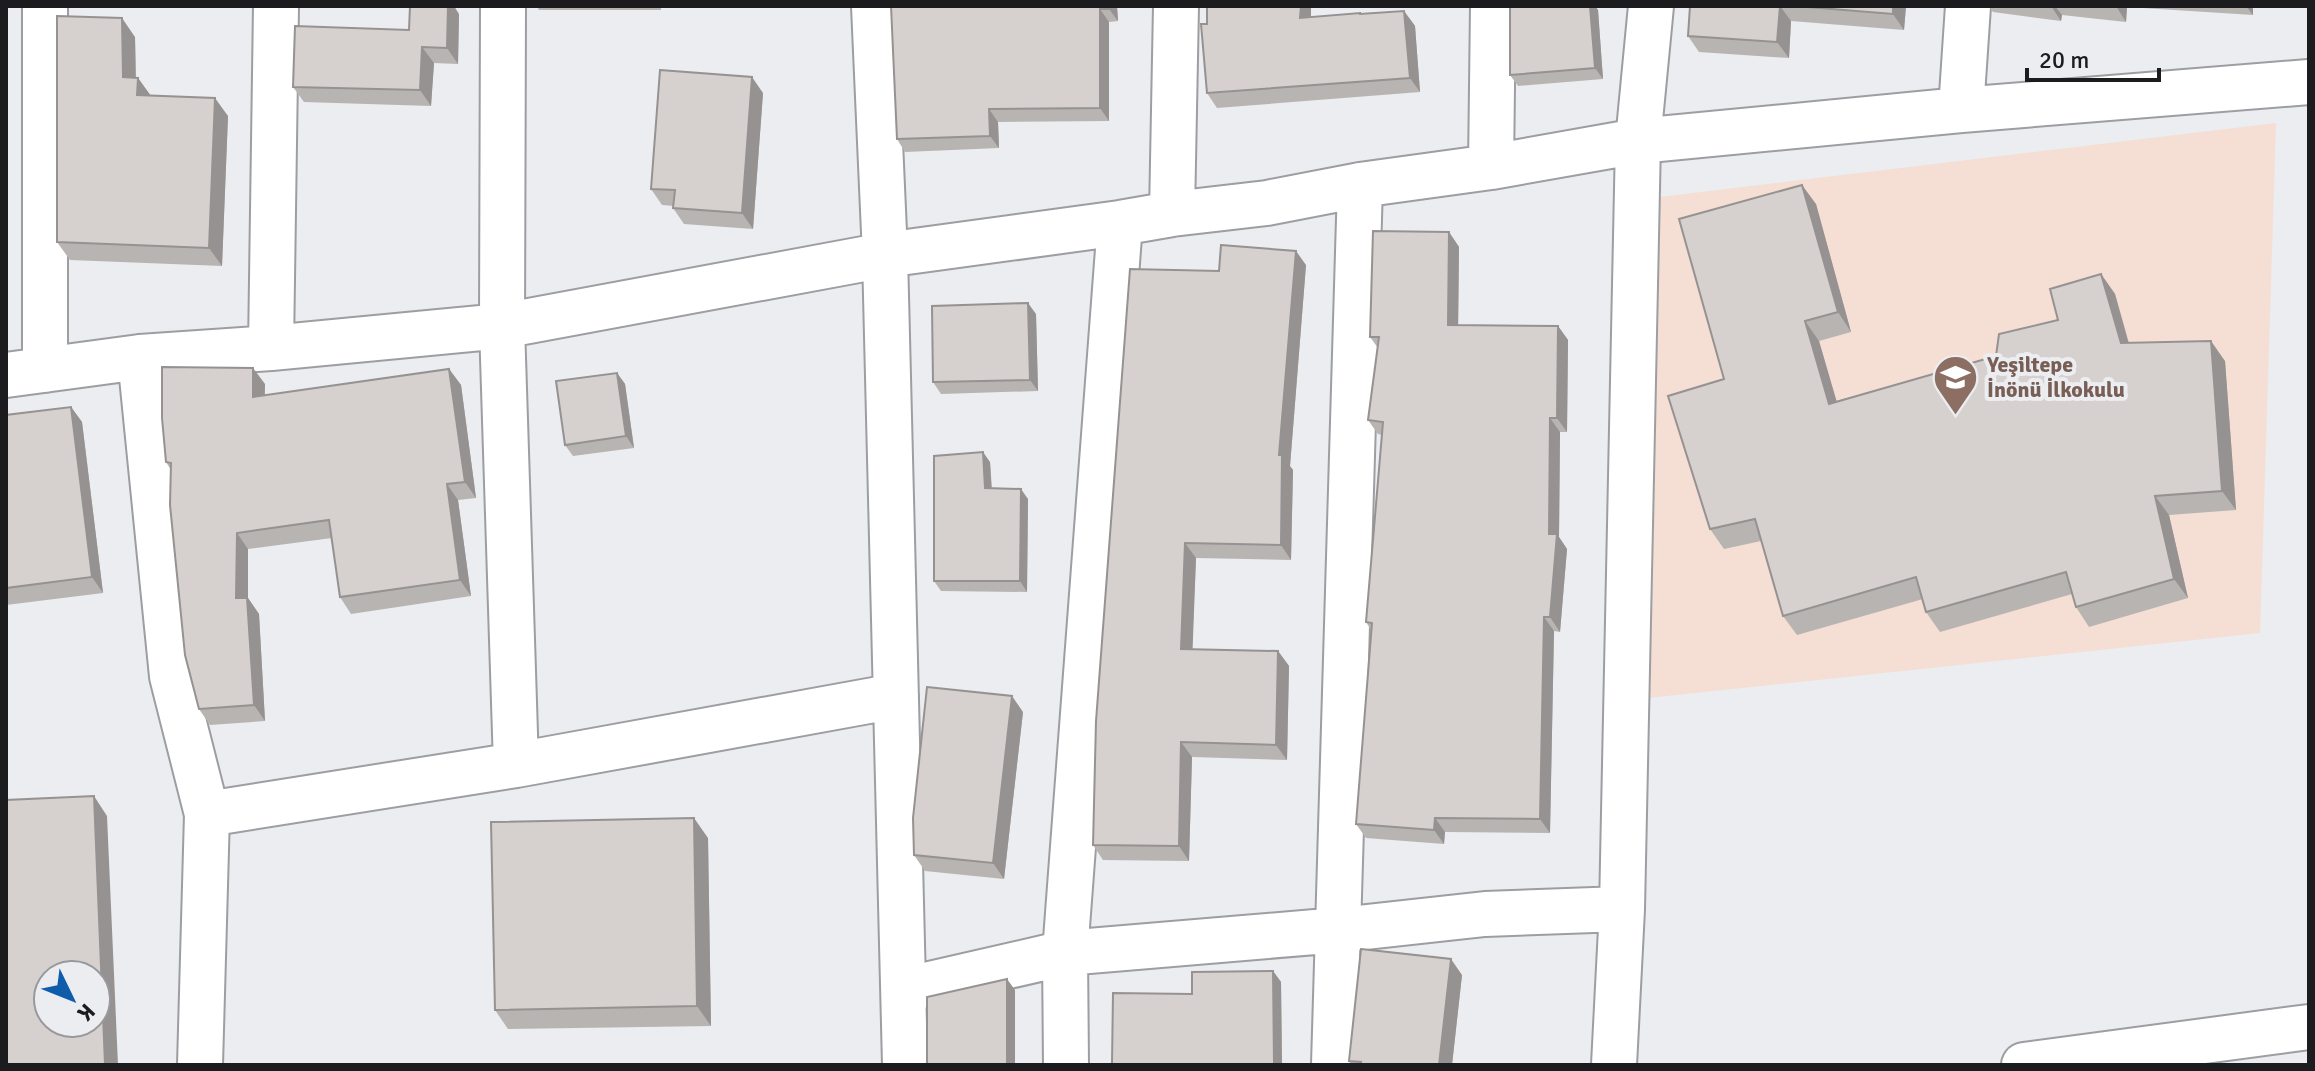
<svg xmlns="http://www.w3.org/2000/svg" width="2315" height="1071" font-family="Signika,sans-serif">
<style>
.industrial{fill:#f5ded3}
.lines{fill:none;stroke-linecap:round;stroke-linejoin:round}
.minor-casing{stroke:#9c9ea2;stroke-width:48}
.minor{stroke:#fff;stroke-width:44}
.wall{fill:#b8b4b2}
.shaded-wall{fill:#969291}
.building{fill:#d6d1cf;stroke:#969291;stroke-width:2;fill-rule:evenodd}
.labels{text-anchor:middle;dominant-baseline:central;stroke-width:8;stroke-linejoin:round;paint-order:stroke}
.education-label{font-size:22px;font-weight:bold;fill:#785e54;stroke:#ebedf1;text-anchor:start}
</style>
<rect width="100%" height="100%" fill="#ebedf1"/>
<path class="industrial" d="M 2276,123 L 2260,633 L 1638,699 L 1652,198 Z"/>
<g class="lines">
<defs>
<path id="minor" d="M 503,6 L 502,326 L 516,765
M 874,6 L 885,255 L 905,1065
M 1961,110 L 1968,6
M 1491,167 L 1493,6
M 1172,214 L 1176,6
M 271,348 L 276,6
M 140,357 L 172,676 L 207,814 L 200,1065
M 45,370 L 45,6
M 6,375 L 140,357 L 271,348 L 502,326 L 885,255 L 1120,223 L 1172,214 L 1267,203 L 1360,185 L 1491,167 L 1638,141 L 1961,110 L 2309,82
M 207,814 L 516,765 L 896,696
M 904,990 L 1065,953 L 1339,930 L 1485,914 L 1622,909
M 1066,1065 L 1065,953 L 1120,223
M 1334,1065 L 1360,185
M 1614,1065 L 1622,909 L 1638,141 L 1651,6
M 2024,1065 L 2309,1027"/>
</defs>
<use href="#minor" class="minor-casing"/>
<use href="#minor" class="minor"/>
</g>
<path class="wall" d="M 537,6 L 661,6 L 661,10 L 539,10 Z
M 891,6 L 1117,6 L 1118,21 L 1109,22 L 1109,121 L 998,122 L 999,148 L 905,152 L 897,139 Z
M 1590,6 L 1595,6 L 1598,10 L 1603,79 L 1518,86 L 1510,75 Z
M 1690,6 L 1906,6 L 1904,30 L 1791,21 L 1789,58 L 1699,52 L 1688,36 Z
M 1989,6 L 2253,6 L 2253,15 L 2127,7 L 2126,22 L 2062,15 L 2061,21 L 1993,12 Z
M 1404,11 L 1415,26 L 1420,92 L 1217,108 L 1207,93 L 1311,17 L 1360,13 L 1361,14 Z
M 459,14 L 458,64 L 434,63 L 431,106 L 304,102 L 293,87 L 409,30 Z
M 135,37 L 136,78 L 138,78 L 150,95 L 228,116 L 222,266 L 70,260 L 57,242 Z
M 763,93 L 753,229 L 684,224 L 673,208 L 674,206 L 662,205 L 651,189 Z
M 1816,204 L 1851,332 L 1819,341 L 1836,401 L 1996,356 L 2058,320 L 2101,274 L 2115,294 L 2129,343 L 2225,361 L 2236,510 L 2169,515 L 2188,598 L 2089,627 L 2076,607 L 2072,594 L 1940,632 L 1926,612 L 1923,599 L 1797,635 L 1783,616 L 1761,541 L 1724,549 L 1710,529 L 1724,379 Z
M 1449,232 L 1459,247 L 1458,325 L 1558,326 L 1568,340 L 1567,432 L 1560,432 L 1559,537 L 1567,549 L 1560,632 L 1554,631 L 1550,833 L 1445,832 L 1444,844 L 1366,838 L 1356,824 L 1371,630 L 1366,622 L 1382,435 L 1378,434 L 1368,420 L 1378,348 L 1370,337 Z
M 1306,265 L 1290,466 L 1293,470 L 1291,560 L 1196,558 L 1192,649 L 1278,651 L 1289,666 L 1287,760 L 1192,757 L 1189,861 L 1103,860 L 1093,845 L 1219,271 Z
M 1036,314 L 1038,391 L 941,394 L 933,382 Z
M 449,369 L 461,385 L 476,498 L 458,500 L 471,596 L 351,614 L 340,597 L 332,538 L 248,549 L 248,598 L 259,614 L 265,721 L 210,725 L 199,709 L 171,470 L 166,462 L 265,384 L 265,396 Z
M 617,373 L 625,384 L 634,448 L 573,456 L 565,445 Z
M 71,407 L 82,422 L 103,593 L 6,605 L 6,494 Z
M 990,462 L 992,488 L 1028,499 L 1027,592 L 941,591 L 934,581 Z
M 1023,712 L 1004,879 L 925,871 L 914,855 Z
M 708,838 L 711,1026 L 508,1029 L 495,1010 Z
M 1273,971 L 1281,982 L 1282,1065 L 1113,1065 L 1112,1064 L 1192,994 Z
M 1462,975 L 1452,1065 L 1351,1065 L 1349,1061 Z"/>
<path class="shaded-wall" d="M 448,6 L 454,6 L 459,14 L 458,64 L 447,48 Z
M 1109,6 L 1117,6 L 1118,21 L 1109,9 Z
M 1301,6 L 1311,6 L 1311,33 L 1300,18 Z
M 1590,6 L 1595,6 L 1598,10 L 1603,79 L 1595,68 Z
M 1780,6 L 1791,21 L 1789,58 L 1777,42 Z
M 1893,6 L 1906,6 L 1904,30 L 1893,14 Z
M 2051,6 L 2055,6 L 2062,15 L 2061,21 Z
M 2116,6 L 2126,6 L 2127,7 L 2126,22 Z
M 2246,6 L 2253,6 L 2253,15 Z
M 1100,9 L 1109,22 L 1109,121 L 1100,108 Z
M 1404,11 L 1415,26 L 1420,92 L 1410,78 Z
M 122,18 L 135,37 L 136,96 L 123,77 Z
M 422,47 L 434,63 L 431,106 L 420,90 Z
M 752,77 L 763,93 L 753,229 L 742,213 Z
M 138,78 L 151,96 L 137,95 Z
M 215,98 L 228,116 L 222,266 L 209,248 Z
M 989,109 L 998,122 L 999,148 L 990,136 Z
M 1802,185 L 1816,204 L 1851,332 L 1838,312 Z
M 1449,232 L 1459,247 L 1458,339 L 1448,325 Z
M 1296,251 L 1306,265 L 1290,466 L 1293,470 L 1291,560 L 1281,545 L 1279,455 Z
M 2101,274 L 2115,294 L 2134,363 L 2121,343 Z
M 1028,303 L 1036,314 L 1038,391 L 1030,380 Z
M 1805,321 L 1819,341 L 1843,423 L 1829,404 Z
M 1558,326 L 1568,340 L 1567,432 L 1557,418 Z
M 2211,341 L 2225,361 L 2236,510 L 2222,491 Z
M 253,368 L 265,384 L 264,413 L 253,397 Z
M 449,369 L 461,385 L 476,498 L 465,482 Z
M 617,373 L 625,384 L 634,448 L 626,436 Z
M 71,407 L 82,422 L 103,593 L 92,577 Z
M 1550,418 L 1560,432 L 1559,537 L 1567,549 L 1560,632 L 1550,617 L 1549,534 Z
M 983,452 L 990,462 L 992,499 L 985,488 Z
M 447,484 L 458,500 L 471,596 L 460,580 Z
M 1021,489 L 1028,499 L 1027,592 L 1020,581 Z
M 2155,496 L 2169,515 L 2188,598 L 2174,579 Z
M 237,533 L 248,549 L 248,598 L 259,614 L 265,721 L 254,705 L 236,598 Z
M 1185,543 L 1196,558 L 1192,664 L 1181,649 Z
M 1544,617 L 1554,631 L 1550,833 L 1540,819 Z
M 1278,651 L 1289,666 L 1287,760 L 1276,745 Z
M 1012,696 L 1023,712 L 1004,879 L 993,863 Z
M 1181,742 L 1192,757 L 1189,861 L 1179,846 Z
M 94,796 L 107,816 L 118,1065 L 106,1065 L 105,1064 Z
M 694,818 L 708,838 L 711,1026 L 697,1006 Z
M 1435,818 L 1445,832 L 1444,844 L 1434,830 Z
M 1451,959 L 1462,975 L 1452,1065 L 1439,1065 Z
M 1273,971 L 1281,982 L 1282,1065 L 1274,1064 Z
M 1007,979 L 1015,990 L 1015,1065 L 1007,1065 Z"/>
<path class="building" d="M 410,6 L 448,6 L 447,48 L 422,47 L 420,90 L 293,87 L 295,26 L 409,30 Z
M 891,6 L 1109,6 L 1109,9 L 1100,9 L 1100,108 L 989,109 L 990,136 L 897,139 Z
M 1207,6 L 1301,6 L 1300,18 L 1360,13 L 1360,14 L 1404,11 L 1410,78 L 1207,93 L 1201,24 L 1207,24 Z
M 1510,6 L 1590,6 L 1595,68 L 1510,75 Z
M 1690,6 L 1780,6 L 1777,42 L 1688,36 Z
M 1795,6 L 1893,6 L 1893,14 Z
M 57,16 L 122,18 L 123,77 L 138,78 L 137,95 L 215,98 L 209,248 L 57,242 Z
M 660,70 L 752,77 L 742,213 L 673,208 L 675,190 L 651,189 Z
M 1802,185 L 1838,312 L 1805,321 L 1829,404 L 1996,356 L 1999,334 L 2058,320 L 2050,289 L 2101,274 L 2121,343 L 2211,341 L 2222,491 L 2155,496 L 2174,579 L 2076,607 L 2066,572 L 1926,612 L 1916,577 L 1783,616 L 1755,519 L 1710,529 L 1668,396 L 1724,379 L 1679,219 Z
M 1373,231 L 1449,232 L 1448,325 L 1558,326 L 1557,418 L 1550,418 L 1549,534 L 1557,534 L 1550,617 L 1544,617 L 1540,819 L 1435,818 L 1434,830 L 1356,824 L 1372,623 L 1366,622 L 1383,422 L 1368,420 L 1379,337 L 1370,337 Z
M 1221,245 L 1296,251 L 1279,455 L 1282,455 L 1281,545 L 1185,543 L 1181,649 L 1278,651 L 1276,745 L 1181,742 L 1179,846 L 1093,845 L 1096,721 L 1130,269 L 1219,271 Z
M 1028,303 L 1030,380 L 933,382 L 932,306 Z
M 162,367 L 253,368 L 253,397 L 449,369 L 465,482 L 447,484 L 460,580 L 340,597 L 329,520 L 237,533 L 236,598 L 247,598 L 254,705 L 199,709 L 185,655 L 170,505 L 171,463 L 166,462 L 162,418 Z
M 617,373 L 626,436 L 565,445 L 556,381 Z
M 71,407 L 92,577 L 6,588 L 6,415 Z
M 983,452 L 985,488 L 1021,489 L 1020,581 L 934,581 L 934,456 Z
M 927,687 L 1012,696 L 993,863 L 914,855 L 913,818 Z
M 94,796 L 105,1064 L 6,1065 L 6,800 ZM 48,975 L 96,975 L 96,1023 L 48,1023 Z
M 694,818 L 697,1006 L 495,1010 L 491,822 Z
M 1361,949 L 1451,959 L 1439,1065 L 1360,1065 L 1361,1062 L 1349,1061 Z
M 1273,971 L 1274,1064 L 1112,1064 L 1113,993 L 1192,994 L 1192,972 Z
M 1007,979 L 1007,1065 L 927,1065 L 927,997 Z"/>
<defs>
<symbol id="school-pin" viewBox="-11 -11 22 30"><path d="M0 17L-7.5 6A9.5 9.5 0 1 1 7.5 6Z" fill="#8d6e63" stroke="#ebedf1"/><path d="M0-5L7-2L0 1L-7-2ZM-4 1L0 2.5L4 1V4Q0 6-4 4Z" fill="#fff"/></symbol>
</defs>
<g fill-rule="evenodd">
<use href="#school-pin" x="1930" y="352" width="51" height="69"/>
</g>
<g class="labels">
<g class="education-label">
<text x="1987" y="364">Yeşiltepe<tspan x="1987" dy="25">İnönü İlkokulu</tspan></text>
</g>
</g>
<rect width="2315" height="1071" fill="none" stroke="#1c1c1e" stroke-width="16"/>
<g transform="translate(72 999) rotate(133)"><circle r="38" fill="#ebedf1" stroke="#98999d" stroke-width="2"/>
<path d="M0-6L14 30L0 20L-14 30Z" fill="#0e5caa"/>
<text y="-12" font-size="22" font-weight="bold" text-anchor="middle" fill="#1c1c1e">K</text>
</g>
<path d="M2027 68v12h132v-12" fill="none" stroke="#1c1c1e" stroke-width="4"/>
<text x="2039" y="68" font-size="24" fill="#1c1c1e" stroke="#ebedf1" stroke-width="6" paint-order="stroke">20 m</text>
</svg>
